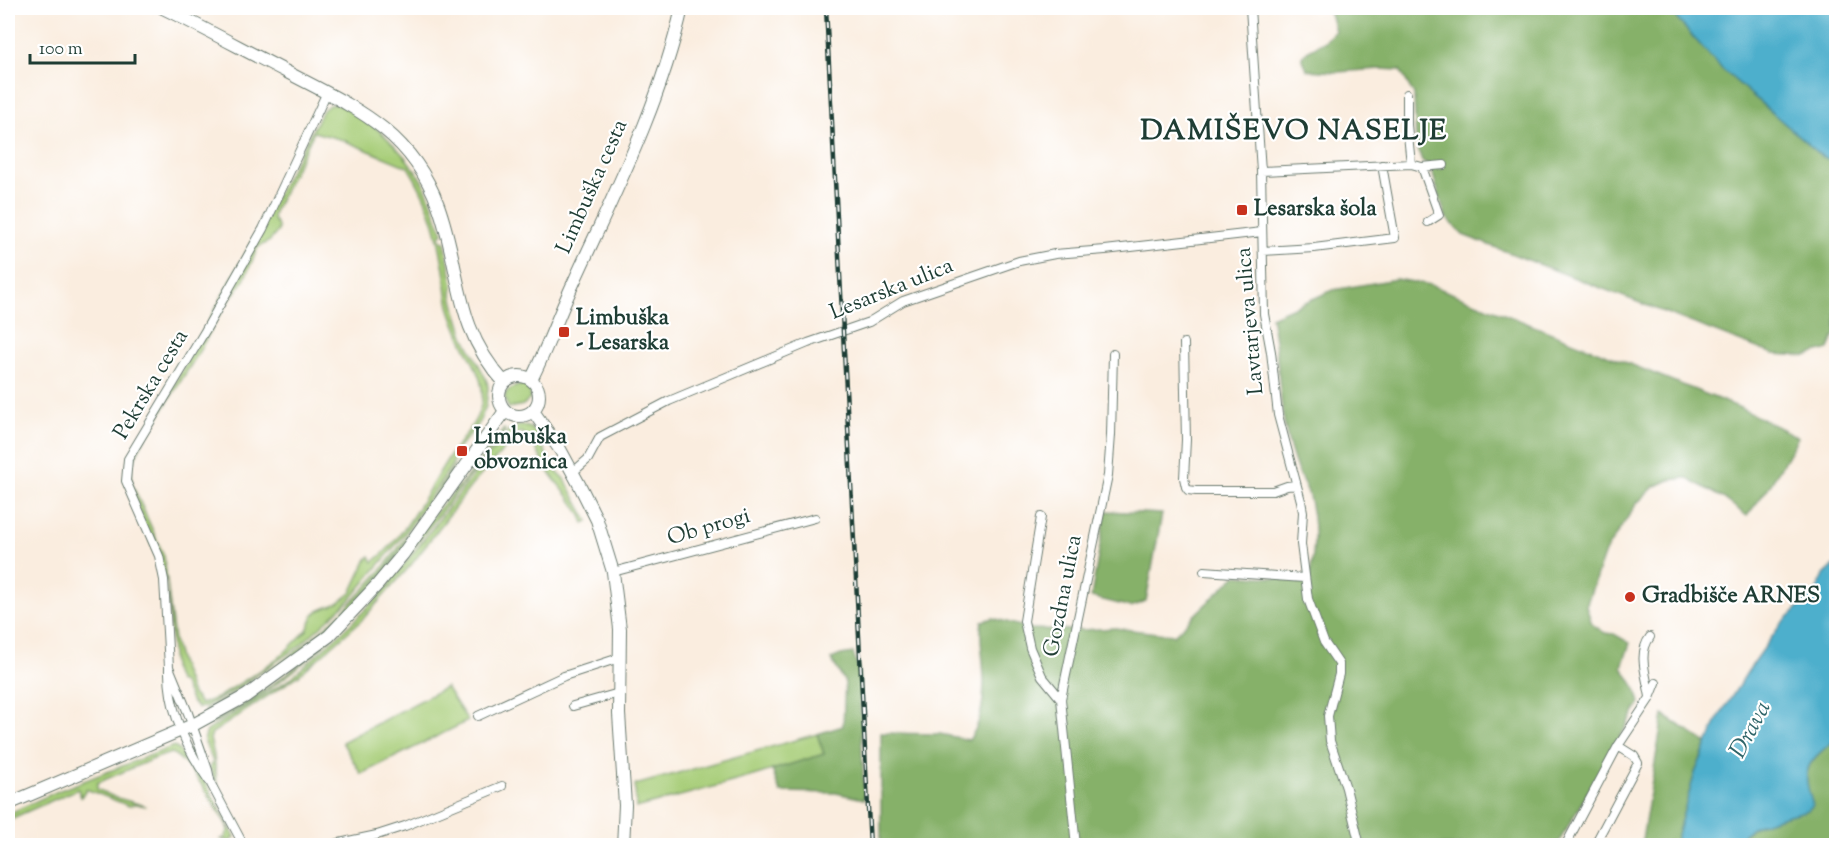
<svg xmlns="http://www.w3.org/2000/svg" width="1844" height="853" font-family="'Sorts Mill Goudy',serif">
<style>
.green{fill:#a8ce79;stroke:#648656;stroke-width:1.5;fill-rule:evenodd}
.forest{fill:#86b169;stroke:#52774e;stroke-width:1.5}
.water{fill:#4dafcc;stroke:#367680;stroke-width:1.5}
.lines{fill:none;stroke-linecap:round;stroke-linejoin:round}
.street-casing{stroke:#6c7b70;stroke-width:10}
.secondary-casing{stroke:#6c7b70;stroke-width:14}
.street{stroke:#fff;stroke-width:8}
.secondary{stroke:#fff;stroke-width:12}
.rail-casing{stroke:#1f3d34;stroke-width:4.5}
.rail{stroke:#fff;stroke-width:2;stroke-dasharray:7;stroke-linecap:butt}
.poi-dot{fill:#c8321e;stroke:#fff;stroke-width:2}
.labels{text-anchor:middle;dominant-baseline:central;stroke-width:4.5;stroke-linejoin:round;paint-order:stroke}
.street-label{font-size:22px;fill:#1f3d34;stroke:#fff}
.poi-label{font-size:22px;font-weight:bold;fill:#1f3d34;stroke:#fff;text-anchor:start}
.water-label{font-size:24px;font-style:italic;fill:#2f6569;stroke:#fff}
.district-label{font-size:28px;font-weight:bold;letter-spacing:1.5px;fill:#1f3d34;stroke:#fff}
</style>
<rect width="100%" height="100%" fill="#fff"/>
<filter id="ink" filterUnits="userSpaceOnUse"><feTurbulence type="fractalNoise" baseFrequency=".0167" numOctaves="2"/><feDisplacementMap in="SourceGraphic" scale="12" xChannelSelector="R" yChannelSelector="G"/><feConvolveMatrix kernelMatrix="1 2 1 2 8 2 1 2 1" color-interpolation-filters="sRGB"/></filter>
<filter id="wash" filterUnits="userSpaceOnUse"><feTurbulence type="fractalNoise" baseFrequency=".008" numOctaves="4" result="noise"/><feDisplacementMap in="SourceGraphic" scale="24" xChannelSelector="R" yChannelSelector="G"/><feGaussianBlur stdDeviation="1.35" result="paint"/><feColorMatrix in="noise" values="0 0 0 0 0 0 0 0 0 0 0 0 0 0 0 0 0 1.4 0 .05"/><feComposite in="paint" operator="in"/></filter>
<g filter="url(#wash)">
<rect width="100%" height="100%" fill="#faeddf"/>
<path class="green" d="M 337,104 C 370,117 404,151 422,181 C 431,197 436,216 443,233 L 440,236 L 441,241 L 445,242 L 453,285 L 452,295 L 456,311 L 464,336 L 487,381 L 488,388 L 486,406 L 478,425 L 457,450 L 452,465 L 404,535 L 350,600 L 299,646 L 235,690 L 205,707 L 198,708 L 192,702 L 183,683 L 178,681 L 173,668 L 167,584 L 130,487 L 129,464 L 169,394 L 323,110 L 329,105 ZM 314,132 L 343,140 L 408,167 C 426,195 438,231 443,265 C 446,278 446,293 449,306 C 452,316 456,326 460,336 C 468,356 485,377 482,400 C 479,421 465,435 453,451 C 430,484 406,538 373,562 L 370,556 L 367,559 L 351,593 L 338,603 L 318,611 L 313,616 L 307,630 L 283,654 L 258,672 L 217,698 L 201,704 L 192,694 L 179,659 L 174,640 L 164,556 L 132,484 L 131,466 L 144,440 L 197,355 L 224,307 L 244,280 L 258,247 L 270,241 L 278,231 L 278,226 L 273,219 L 274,212 Z
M 526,383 L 530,390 L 530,399 L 523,405 L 509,408 C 497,389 514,388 526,383 Z
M 521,425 L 531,428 L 537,434 L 552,467 L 565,480 L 588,521 L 584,523 C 577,503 560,488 548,471 C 539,458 535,440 521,432 L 519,433 L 471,486 L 411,565 L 363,619 L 298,676 L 212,733 L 210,739 L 214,755 L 217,785 L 225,800 L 223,802 L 210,768 L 213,762 L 204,740 L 207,731 L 290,679 L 355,620 L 386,588 L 509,430 Z
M 504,429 L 505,431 L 403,561 L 319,649 L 292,672 L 255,699 L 213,724 L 211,723 C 248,701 283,679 316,650 L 471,472 Z
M 456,464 C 449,480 437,496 427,511 C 394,563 352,614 302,651 C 271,675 239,694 205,713 L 206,710 C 279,670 343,621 393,555 C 416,526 434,494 456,464 Z
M 446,687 L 468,721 L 361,774 L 342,742 Z
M 817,734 L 824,754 L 750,777 L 636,808 L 635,785 Z
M 174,746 C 183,752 186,761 193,770 C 197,774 200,775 204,780 L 235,837 L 232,840 L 228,841 L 220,839 L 225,838 L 229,829 C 218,811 190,760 171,753 L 153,759 L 97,783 L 97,789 L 114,797 L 146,806 L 136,804 L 129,806 L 86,789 L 81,797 L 78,789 L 8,820 L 8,814 L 58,791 Z"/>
<path class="forest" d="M 1325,8 L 1667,8 L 1722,69 L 1822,155 L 1836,163 L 1836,333 L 1829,349 L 1805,356 L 1773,354 L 1463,235 L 1446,217 L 1430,165 L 1422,161 L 1416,143 L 1414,95 L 1400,70 L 1380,69 L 1337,72 L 1307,70 L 1302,57 L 1307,51 L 1324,42 L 1335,31 L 1330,13 Z
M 1396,279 L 1431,285 L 1738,407 L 1798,437 L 1771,484 L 1747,516 L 1723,498 L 1687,478 L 1669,480 L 1654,487 L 1637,503 L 1605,552 L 1586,606 L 1592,624 L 1605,633 L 1614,634 L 1630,643 L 1622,667 L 1636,689 L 1640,703 L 1557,845 L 881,845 L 881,733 L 940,734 L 969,740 C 984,720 985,687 983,663 C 982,648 979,636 982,621 L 993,618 L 1031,629 L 1083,630 L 1115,628 L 1174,635 L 1236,575 L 1309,580 C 1315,549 1317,524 1308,493 C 1306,486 1301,479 1298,472 C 1293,458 1288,442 1285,427 C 1278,391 1279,354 1271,317 L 1333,290 Z
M 1106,511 L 1162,514 L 1146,601 L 1131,607 L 1091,597 Z
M 853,653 L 859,670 L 864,799 L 836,793 L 780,792 L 772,770 L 824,754 L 817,734 L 843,726 L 845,682 L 831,659 L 841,655 Z
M 1663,715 L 1707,743 L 1695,773 L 1674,845 L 1641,846 Z
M 1836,739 L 1836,845 L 1738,846 C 1741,823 1788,816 1808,810 C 1806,766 1801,768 1836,739 Z"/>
<path class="water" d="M 1667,8 L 1836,8 L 1836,163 L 1822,156 L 1722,69 Z
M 1836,564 L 1836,739 C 1807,763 1800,767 1813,805 L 1808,810 C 1788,816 1741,823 1738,845 L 1674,845 L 1695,773 L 1717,720 L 1748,671 L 1781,624 L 1816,591 L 1824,575 Z"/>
</g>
<g filter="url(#ink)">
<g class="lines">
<defs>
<path id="street" d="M 1250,8 L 1261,171 L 1264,314 L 1271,352 L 1278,415 L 1301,501 L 1303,512 L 1301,544 L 1308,599 L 1324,642 L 1339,664 L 1339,674 L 1328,716 L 1330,741 L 1346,788 L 1360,846
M 1411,164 L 1422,167 L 1439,215 L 1428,222
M 1422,167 L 1444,165
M 1261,171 L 1411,164 L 1407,125 L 1407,94
M 1263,251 L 1314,248 L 1395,238 L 1382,165
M 1184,343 L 1186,440 L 1184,478 L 1186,487 L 1188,490 L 1196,491 L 1273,491 L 1287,486 L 1296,485
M 572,473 L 588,459 L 600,437 L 669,401 L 808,343 L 869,322 L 903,301 L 1019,261 L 1055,254 L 1105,250 L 1262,232
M 1041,517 L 1024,621 L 1030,648 L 1042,676 L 1061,699
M 1204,571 L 1304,578
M 613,572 L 815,518
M 169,668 C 168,708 186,748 209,781
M 1650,697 C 1647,677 1637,654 1650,637
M 573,706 L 619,693
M 478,716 L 564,676 L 619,658
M 244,846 L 211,784 L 208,770 L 188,713 L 169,667 L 164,580 L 159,556 L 126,481 L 128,459 L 205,331 L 263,229 L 327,92
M 325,846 L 377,835 L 405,826 L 502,786
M 1076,846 L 1061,699 L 1108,475 L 1111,435 L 1113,354
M 1565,846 L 1618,746 L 1650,698 L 1656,683
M 1594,846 L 1638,763 L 1634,756 L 1618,746"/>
<path id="secondary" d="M 163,8 C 204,28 244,50 285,71 C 351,106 410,129 438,205 C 462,271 453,326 504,382
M499 396a20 20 0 1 1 40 0a20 20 0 1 1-40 0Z
M 531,380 C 547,349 558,316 573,284 C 614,194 660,105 682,8
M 533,411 L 561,451 L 580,486 L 597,520 L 613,572 L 620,629 L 619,714 L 625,805 L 623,846
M 8,804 L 193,725 L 246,696 L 329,636 L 378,584 L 403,554 L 505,411"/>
</defs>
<use href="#street" class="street-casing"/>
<use href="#secondary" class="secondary-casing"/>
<use href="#street" class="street"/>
<use href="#secondary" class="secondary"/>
<defs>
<path id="rail" d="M 826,8 L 870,846"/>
</defs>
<use href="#rail" class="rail-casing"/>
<use href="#rail" class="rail"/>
</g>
</g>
<g class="poi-dot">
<rect x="1236" y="204" width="12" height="12" rx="3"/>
<rect x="558" y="326" width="12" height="12" rx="3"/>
<rect x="456" y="445" width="12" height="12" rx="3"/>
<circle cx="1630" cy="597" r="6"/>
</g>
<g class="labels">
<g class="street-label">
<text transform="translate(593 187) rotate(-66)">Limbuška cesta</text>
<text transform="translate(892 290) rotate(-22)">Lesarska ulica</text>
<text transform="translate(1251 321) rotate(-95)">Lavtarjeva ulica</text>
<text transform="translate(152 385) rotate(-59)">Pekrska cesta</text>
<text transform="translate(709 528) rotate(-16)">Ob progi</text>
<text transform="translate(1064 596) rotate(-79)">Gozdna ulica</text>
</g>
<g class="poi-label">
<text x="1254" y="210">Lesarska šola</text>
<text x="576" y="319">Limbuška<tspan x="576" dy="25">- Lesarska</tspan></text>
<text x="474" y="438">Limbuška<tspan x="474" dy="25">obvoznica</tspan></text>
<text x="1642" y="597">Gradbišče ARNES</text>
</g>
<g class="water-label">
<text transform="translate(1751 730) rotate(-62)">Drava</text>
</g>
<g class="district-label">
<text x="1294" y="132">DAMIŠEVO NASELJE</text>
</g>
</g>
<rect width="1844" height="853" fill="none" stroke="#fff" stroke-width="30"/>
<path d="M30 54v9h105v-9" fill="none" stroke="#1f3d34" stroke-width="3"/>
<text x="39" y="54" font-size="18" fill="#1f3d34" stroke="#ffffff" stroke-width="4.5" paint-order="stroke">100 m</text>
</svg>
